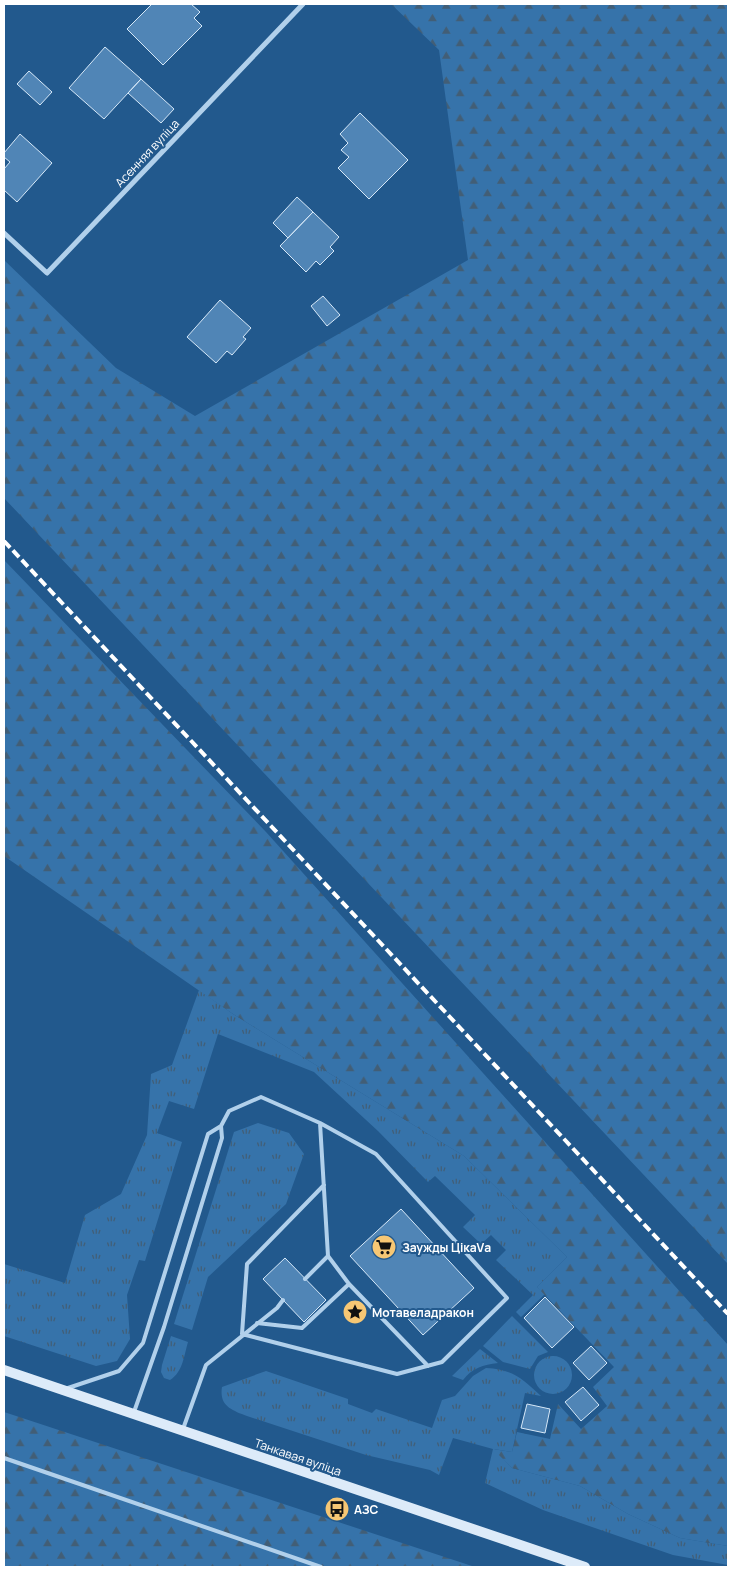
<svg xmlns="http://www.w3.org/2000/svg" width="732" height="1571" font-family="Manrope,sans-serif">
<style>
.grass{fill:url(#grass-tufts)}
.forest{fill:url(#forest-firs)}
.building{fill:#5085b6;stroke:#d6e8f8}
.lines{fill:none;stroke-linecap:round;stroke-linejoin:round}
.lane{stroke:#b1d0eb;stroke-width:4}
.street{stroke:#b1d0eb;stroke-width:5}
.secondary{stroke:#ddebf9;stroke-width:10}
.rail{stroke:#fff;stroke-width:4;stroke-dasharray:9 4;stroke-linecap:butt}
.labels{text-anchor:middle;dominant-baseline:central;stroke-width:4;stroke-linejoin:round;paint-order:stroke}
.street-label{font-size:12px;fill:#fff;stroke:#22598d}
.poi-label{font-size:12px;font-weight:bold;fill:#fff;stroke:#22598d;text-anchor:start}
</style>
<defs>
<pattern id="grass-tufts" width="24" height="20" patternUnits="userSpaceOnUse" patternTransform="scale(1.25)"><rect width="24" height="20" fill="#3673aa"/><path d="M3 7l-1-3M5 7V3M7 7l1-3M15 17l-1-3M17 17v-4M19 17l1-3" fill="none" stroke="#425e76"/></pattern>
<pattern id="forest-firs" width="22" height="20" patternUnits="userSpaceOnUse" patternTransform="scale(1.25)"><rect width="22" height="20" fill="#3673aa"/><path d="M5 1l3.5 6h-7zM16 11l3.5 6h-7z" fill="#425e76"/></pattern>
</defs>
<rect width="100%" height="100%" fill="#22598d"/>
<path class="grass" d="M 199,990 L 233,1014 L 464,1156 L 567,1257 L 537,1287 L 545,1294 L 521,1317 L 516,1312 L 533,1295 L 496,1260 L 506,1250 L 491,1235 L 481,1244 L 463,1227 L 475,1215 L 435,1176 L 428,1182 L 378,1131 L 314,1072 L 218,1034 L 194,1109 L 169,1101 L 157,1133 L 182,1142 L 145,1261 L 139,1260 L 127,1295 L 130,1339 L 117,1361 L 96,1366 L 4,1336 L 4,1264 L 65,1283 L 85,1215 L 121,1194 L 147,1135 L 151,1074 L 172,1065 Z
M 258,1123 L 289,1133 L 304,1154 L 286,1204 L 208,1277 L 192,1330 L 174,1324 L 234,1132 Z
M 512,1316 L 548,1352 L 538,1356 L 530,1369 L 503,1362 L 483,1346 Z
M 171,1336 L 188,1342 C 184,1355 183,1372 170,1380 L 164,1378 L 161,1372 L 162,1365 Z
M 480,1349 L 498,1363 C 483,1365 472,1368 463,1380 L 452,1376 Z
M534 1375a19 19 0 1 1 38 0a19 19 0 1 1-38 0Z
M 486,1368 C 512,1369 523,1379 541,1396 L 525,1393 L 512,1452 L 494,1449 L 512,1468 L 580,1486 L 628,1514 L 680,1538 L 728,1546 L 728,1565 L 673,1555 L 543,1510 L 485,1483 L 493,1449 L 453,1438 L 439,1475 L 430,1470 L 366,1455 L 247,1416 C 232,1410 219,1406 222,1387 L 266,1371 L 348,1399 L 348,1404 L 372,1413 L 376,1409 L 432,1428 L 442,1400 L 455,1396 L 473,1376 Z"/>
<path class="forest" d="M 391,4 L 728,4 L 728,1264 L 4,498 L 4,260 L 116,368 L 195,416 L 468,260 L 439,50 Z
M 4,560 L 266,832 L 728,1345 L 728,1546 L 680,1538 L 628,1514 L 580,1486 L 512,1468 L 493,1449 L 512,1452 L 517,1432 L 550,1439 L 558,1404 L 581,1429 L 607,1406 L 593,1387 L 614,1367 L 537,1287 L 567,1257 L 464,1156 L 233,1014 L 4,856 Z
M 4,1412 L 475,1567 L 4,1567 Z"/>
<path class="building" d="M 152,4 L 191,4 L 200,12 L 194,18 L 202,26 L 163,65 L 127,29 Z
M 105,47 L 141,79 L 104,119 L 69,88 Z
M 29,71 L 52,92 L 40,105 L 17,84 Z
M 141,79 L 174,109 L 161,123 L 128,93 Z
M 360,113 L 408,160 L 369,199 L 338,168 L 349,157 L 341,150 L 348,143 L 340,134 Z
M 20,134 L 52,163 L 17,202 L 4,190 L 4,169 L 10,162 L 4,157 L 4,153 Z
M 297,197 L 313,212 L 288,238 L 273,223 Z
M 313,212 L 339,237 L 330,247 L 334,251 L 320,265 L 316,261 L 306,272 L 280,246 Z
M 323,296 L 340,315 L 327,326 L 311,306 Z
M 220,300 L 251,328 L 243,337 L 246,339 L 232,355 L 227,351 L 216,363 L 187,337 Z
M 401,1209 L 474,1288 L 423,1335 L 350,1256 Z
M 285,1258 L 326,1300 L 304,1322 L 263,1279 Z
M 545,1297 L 574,1327 L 552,1348 L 524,1318 Z
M 591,1346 L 607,1363 L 589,1380 L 573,1363 Z
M 583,1387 L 599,1405 L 581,1421 L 565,1402 Z
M 527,1404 L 550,1409 L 545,1433 L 521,1428 Z"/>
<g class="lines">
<path class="lane" d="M 320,1123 L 376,1154 L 507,1298 L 442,1362 L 397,1374 L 242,1334 L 247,1264 L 324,1185
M 328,1256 L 349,1284 L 428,1366
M 257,1323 L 302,1328 L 349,1284
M 65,1389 L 119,1371 L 143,1343 L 208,1134 L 221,1126 L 229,1111 L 261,1097 L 320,1123 L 328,1256 L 305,1279
M 134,1412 L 164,1327 L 222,1138 L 221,1126
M 183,1429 L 206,1365 L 277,1308 L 283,1300
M 4,1458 L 321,1567"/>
<path class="street" d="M 4,233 L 47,273 L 303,4"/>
<path class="secondary" d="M 4,1370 L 585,1567"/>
<path class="rail" d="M 4,541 L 728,1314"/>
</g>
<defs>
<symbol id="supermarket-disc" viewBox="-11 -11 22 22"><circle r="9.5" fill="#f7c774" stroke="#22598d"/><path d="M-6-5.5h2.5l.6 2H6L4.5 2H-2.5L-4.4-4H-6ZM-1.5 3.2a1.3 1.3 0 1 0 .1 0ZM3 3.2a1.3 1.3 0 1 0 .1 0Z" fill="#111"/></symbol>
<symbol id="sight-disc" viewBox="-11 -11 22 22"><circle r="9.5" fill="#f7c774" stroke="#22598d"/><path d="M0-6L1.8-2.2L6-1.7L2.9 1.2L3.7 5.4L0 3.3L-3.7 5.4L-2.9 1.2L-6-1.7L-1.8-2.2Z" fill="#111"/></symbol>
<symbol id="bus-disc" viewBox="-11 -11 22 22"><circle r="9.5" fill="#f7c774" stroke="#22598d"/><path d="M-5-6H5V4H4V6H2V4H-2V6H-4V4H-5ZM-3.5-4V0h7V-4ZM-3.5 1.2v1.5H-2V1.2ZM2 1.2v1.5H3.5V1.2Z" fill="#111"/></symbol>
</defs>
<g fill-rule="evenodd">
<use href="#supermarket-disc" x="370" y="1233" width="28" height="28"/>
<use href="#sight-disc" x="341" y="1298" width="28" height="28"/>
<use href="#bus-disc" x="323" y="1495" width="28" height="28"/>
</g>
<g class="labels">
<g class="street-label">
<text transform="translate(147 153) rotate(-47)">Асенняя вуліца</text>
<text transform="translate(298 1457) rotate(19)">Танкавая вуліца</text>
</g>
<g class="poi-label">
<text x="402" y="1247">Заужды ЦікаVа</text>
<text x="372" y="1312">Мотавеладракон</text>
<text x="354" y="1509">АЗС</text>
</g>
</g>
<rect width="732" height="1571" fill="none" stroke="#ffffff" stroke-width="10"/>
</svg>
